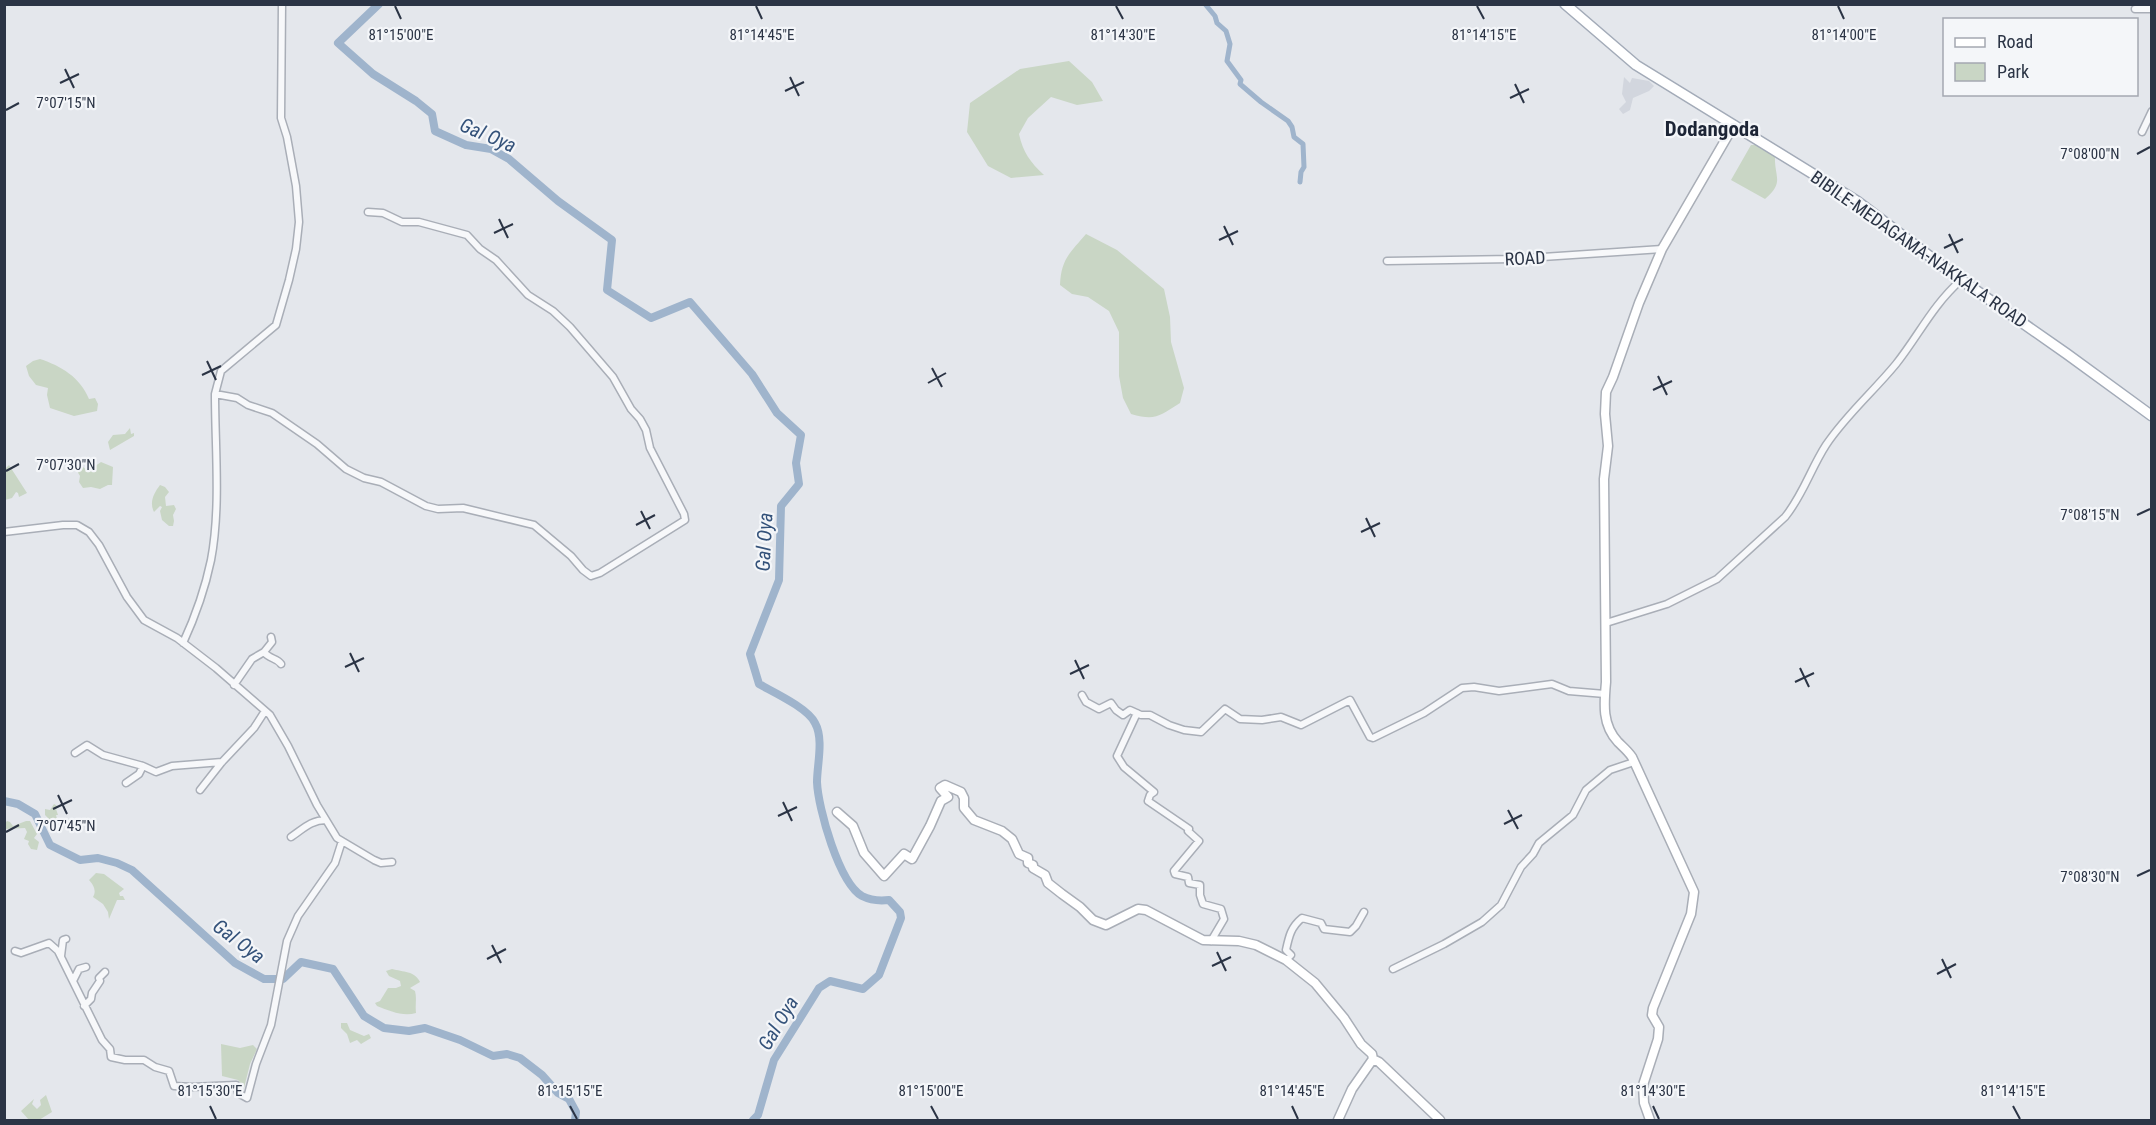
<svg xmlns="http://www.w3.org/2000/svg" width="2156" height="1125" font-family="'Roboto Condensed',sans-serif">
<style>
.built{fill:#d2d6de}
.green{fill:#c9d6c5}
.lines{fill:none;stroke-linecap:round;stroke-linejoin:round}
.canal{stroke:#9fb4cc;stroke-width:5}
.river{stroke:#9fb4cc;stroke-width:8}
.street-casing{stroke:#a9aeb7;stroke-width:9}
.secondary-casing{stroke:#a9aeb7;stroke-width:11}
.primary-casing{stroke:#a3abb8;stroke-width:12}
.street{stroke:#f7f8fa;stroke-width:6}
.secondary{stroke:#fff;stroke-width:8}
.primary{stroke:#fff;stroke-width:9}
.ticks{fill:none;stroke:#2b3445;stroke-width:2}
.labels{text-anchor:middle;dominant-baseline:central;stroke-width:4.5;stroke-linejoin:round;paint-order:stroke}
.street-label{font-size:18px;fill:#2b3445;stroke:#f4f6f9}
.water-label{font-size:20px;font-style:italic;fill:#34527a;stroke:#f4f6f9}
.quarter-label{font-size:21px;font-weight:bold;fill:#1d2536;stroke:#f4f6f9}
.ticks-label{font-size:15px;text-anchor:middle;fill:#2b3445;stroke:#f4f6f9;stroke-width:4.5;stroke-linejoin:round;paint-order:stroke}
</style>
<rect width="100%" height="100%" fill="#e4e7ec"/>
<path class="built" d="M 1624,77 L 1630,83 L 1632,78 L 1649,81 L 1654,86 L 1649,91 L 1633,98 L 1630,110 L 1623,114 L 1619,109 L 1626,102 L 1622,94 Z"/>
<path class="green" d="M 1069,61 L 1092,82 L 1103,101 L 1077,105 L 1051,97 L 1028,118 L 1019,134 C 1023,152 1030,162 1044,175 L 1011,178 L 988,166 L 967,132 L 970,103 L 1020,69 Z
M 1751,145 L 1757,145 L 1775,156 C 1774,177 1785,182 1765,199 L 1731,180 Z
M 1086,234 L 1117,250 L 1164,289 L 1170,317 L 1171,342 L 1184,388 L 1180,403 C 1159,416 1156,421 1131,414 L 1123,398 L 1119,376 L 1119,332 L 1109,311 L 1088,297 L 1072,294 L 1060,285 C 1061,259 1070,253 1086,234 Z
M 40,359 C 61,366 80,377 89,399 L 95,398 L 98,404 L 97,411 L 74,416 L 50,408 L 47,395 L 48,388 L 36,385 L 29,376 L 26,366 L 33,361 Z
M 130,428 L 131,434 L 134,433 L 134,436 L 110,450 L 108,442 L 113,435 L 125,434 Z
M 101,462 L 113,467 L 112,485 L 108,485 L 100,489 L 91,487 L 83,488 L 79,482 L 80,476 L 77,471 L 83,467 L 88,471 Z
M 9,465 L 27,493 L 19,497 L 18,493 L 16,492 L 12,498 L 5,500 L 5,469 Z
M 160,485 L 165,487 L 169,492 L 165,497 L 166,506 L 174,505 L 176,509 L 173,515 L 174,521 L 173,526 L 169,526 L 162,520 L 160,511 L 162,507 L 160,506 L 154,512 C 149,502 154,493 160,485 Z
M 54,804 L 59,807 L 56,809 L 58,815 L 56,815 L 57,819 L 52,822 L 45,815 L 45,809 L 50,810 Z
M 7,821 L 10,822 L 13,826 L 26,821 L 30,821 L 37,834 L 34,838 L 39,842 L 37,850 L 31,849 L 28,844 L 29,841 L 24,839 L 27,832 L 25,828 L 5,829 L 5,823 Z
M 96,873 L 104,874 L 124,889 L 119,893 L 120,896 L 123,896 L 125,900 L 117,900 L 109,919 L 108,912 L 103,904 L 93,897 C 97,891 93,884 89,880 Z
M 392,969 C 403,972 415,971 420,982 L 410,988 L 415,991 C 417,998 415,1005 416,1013 C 403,1017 390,1011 377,1006 L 375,1003 L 380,1001 L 388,988 L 396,988 L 401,986 L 400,981 L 389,976 L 386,971 Z
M 341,1023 L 347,1023 L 350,1030 L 364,1036 L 369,1034 L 371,1038 L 361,1044 L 357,1040 L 350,1043 L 347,1034 L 341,1028 Z
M 221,1044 L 240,1048 L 253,1045 L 257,1049 L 250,1064 L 244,1088 L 238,1080 L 222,1076 Z
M 46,1095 L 52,1112 L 39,1120 L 29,1120 L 21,1111 L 34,1099 L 32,1104 L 37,1109 L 41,1105 L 40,1100 Z"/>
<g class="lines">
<path class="canal" d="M 1205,4 L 1215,16 L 1217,23 L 1226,31 L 1230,44 L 1227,61 L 1241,80 L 1240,84 L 1261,102 L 1288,121 L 1292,127 L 1294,137 L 1303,144 L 1304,167 L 1301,172 L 1300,182"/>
<path class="river" d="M 379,4 L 338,43 L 373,74 L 416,101 L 432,114 L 435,131 L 466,145 L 491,149 L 509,159 L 558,201 L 612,240 L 607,290 L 651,318 L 690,302 L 752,374 L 777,413 L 801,435 L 796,463 L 799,484 L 781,506 L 779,580 L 750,654 L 759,684 C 773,692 808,708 815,723 C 824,739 817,765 817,782 C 818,808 839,883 862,896 C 870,900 881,901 889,900 L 900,912 L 901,918 L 879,975 L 863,989 L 830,981 L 819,988 L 774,1060 L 758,1115 L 753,1120
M 4,801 L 18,804 L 35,814 L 50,845 L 80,860 L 98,858 L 117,863 L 132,870 L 235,963 L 264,979 L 283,979 L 301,962 L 333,969 L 364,1016 L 384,1028 L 409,1031 L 425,1028 L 460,1040 L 493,1056 L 507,1054 L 520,1058 L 542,1075 L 558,1093 L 569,1099 L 576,1112 L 575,1120"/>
<defs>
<path id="street" d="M 2138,9 L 2135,9 L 2152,9
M 2142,132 L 2152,111
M 1387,261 L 1513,259 L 1662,249
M 215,394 L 237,398 L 248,405 L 272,413 L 317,444 L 346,469 L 364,478 L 381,482 L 426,506 L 438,509 L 463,508 L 534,525 L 571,556 L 583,570 L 591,576 L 600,573 L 685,520 L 684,514 L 650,448 L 646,430 L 640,419 L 631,409 L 613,377 L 570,327 L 553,311 L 528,295 L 496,260 L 480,249 L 467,235 L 419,222 L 402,222 L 383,213 L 368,212
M 4,532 L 63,525 L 77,525 L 89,532 L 99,545 L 127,597 L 144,620 L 177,638 L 216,668 L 270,715 L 288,746 L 317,805 L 337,838 L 374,860 L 381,863 L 392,862
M 1606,623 L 1667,604 L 1717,579 L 1785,517 C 1803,495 1811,468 1826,445 C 1846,415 1873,392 1896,364 C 1919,335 1932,306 1961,280
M 183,643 C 195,617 205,589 211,560 C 221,507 215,448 215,394 L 221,371 L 276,325 L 289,280 L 296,249 L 299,222 L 296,186 L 287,137 L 281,118 L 282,4
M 264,652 C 269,659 277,658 281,664
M 234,685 L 252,659 L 264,652 L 272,642 L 271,637
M 1082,695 L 1086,702 L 1099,709 L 1111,703 L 1116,710 L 1123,715 L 1130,710 L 1141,715 L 1150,715 L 1169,725 L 1184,730 L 1201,732 L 1225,709 L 1240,719 L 1262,720 L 1281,717 L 1301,725 L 1350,700 L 1370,737 L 1373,738 L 1424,713 L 1462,688 L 1474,687 L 1499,691 L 1552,684 L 1569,691 L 1605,694
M 1137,713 L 1117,756 L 1124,767 L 1154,792 L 1150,795 L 1148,801 L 1189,829 L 1188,831 L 1199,841 L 1174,871 L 1175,874 L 1188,877 L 1189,883 L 1200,885 L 1200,895 L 1203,904 L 1221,909 L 1224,919 L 1211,941
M 75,753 L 87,745 L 103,755 L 143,766
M 126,783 L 139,774 L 143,766 L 156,772 L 172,766 L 222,762
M 200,790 L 222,762 L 254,728 L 265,711
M 291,837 C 303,829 311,820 326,820
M 15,951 L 21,953 L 49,943 L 58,951 L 102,1040 L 110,1049 L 111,1057 L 125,1060 L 144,1060 L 155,1067 L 169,1071 L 174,1086 L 192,1087 L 236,1085 L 238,1093 L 247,1098 L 256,1064 L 271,1025 L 287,941 L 298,916 L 335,863 L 342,841
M 61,956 L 63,940 L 66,939
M 1286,960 L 1291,955 L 1286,950 C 1289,936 1291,927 1302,918 L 1321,923 L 1324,929 L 1350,932 L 1356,926 L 1364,912
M 1393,969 L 1444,944 L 1482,922 L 1501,905 L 1521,867 L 1533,854 L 1539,843 L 1573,815 L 1586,790 L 1610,770 L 1634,762
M 73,981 L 79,969 L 86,967
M 84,1006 L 91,999 L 92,993 L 100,981 L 99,978 L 105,972"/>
<path id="secondary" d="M 837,812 L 853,826 L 864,853 L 884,876 L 904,854 L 912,859 L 930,826 L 941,801 L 948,797 L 940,788 L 945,785 L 961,792 L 964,798 L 964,808 L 974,820 L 1002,831 L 1012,839 L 1019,854 L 1028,858 L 1028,863 L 1033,865 L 1033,868 L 1045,875 L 1048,883 L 1062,894 L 1080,907 L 1093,920 L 1106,925 L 1138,909 L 1146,910 L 1203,940 L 1239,941 L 1256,945 L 1286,960 L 1315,983 L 1344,1018 L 1361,1044 L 1372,1054 L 1373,1059 L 1379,1062 L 1440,1120
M 1338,1120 L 1352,1089 L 1373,1059
M 1650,1120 L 1644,1103 L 1643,1085 L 1658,1039 L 1659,1027 L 1652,1015 L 1653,1008 L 1691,914 L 1694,892 L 1632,757 C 1628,751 1623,747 1618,742 C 1602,725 1604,704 1606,682 L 1604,479 L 1608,446 L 1605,414 L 1606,392 L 1613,377 L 1639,303 L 1662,249 L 1734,125"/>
<path id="primary" d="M 1565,4 L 1636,65 L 1857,201 L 1957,277 L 2067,354 L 2152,416"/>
</defs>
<use href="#street" class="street-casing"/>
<use href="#secondary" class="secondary-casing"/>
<use href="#primary" class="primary-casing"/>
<use href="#street" class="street"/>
<use href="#secondary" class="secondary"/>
<use href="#primary" class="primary"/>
</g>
<path class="ticks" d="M 395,6 L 401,19M 756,6 L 762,19M 1116,6 L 1123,19M 1477,6 L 1484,19M 1838,6 L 1844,19M 65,69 L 74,88M 790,77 L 799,96M 60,83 L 79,74M 1515,84 L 1524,103M 785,91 L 804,82M 1510,98 L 1529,89M 6,110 L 19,103M 2137,154 L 2150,147M 499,219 L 508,238M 1224,226 L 1233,245M 494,233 L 513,224M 1949,234 L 1958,253M 1219,240 L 1238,231M 1944,248 L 1963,239M 207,361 L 216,380M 932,368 L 942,387M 202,375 L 221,366M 1658,376 L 1667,395M 928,383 L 946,373M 1653,390 L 1672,381M 6,471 L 19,464M 641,511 L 650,529M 2137,515 L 2150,509M 1366,518 L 1375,537M 636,525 L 655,515M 1361,532 L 1380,523M 350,653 L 359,672M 1075,660 L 1084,679M 345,667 L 364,658M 1800,668 L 1809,687M 1070,674 L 1089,665M 1795,682 L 1814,673M 58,795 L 67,814M 783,802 L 792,821M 53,809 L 72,800M 1508,810 L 1518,829M 778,816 L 797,807M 1504,824 L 1522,815M 6,832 L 19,825M 2137,876 L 2150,870M 492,945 L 501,963M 1217,952 L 1226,971M 487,959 L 506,949M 1942,959 L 1951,978M 1212,966 L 1231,957M 1937,974 L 1956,964M 210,1106 L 216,1119M 570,1106 L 577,1119M 931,1106 L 938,1119M 1292,1106 L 1298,1119M 1653,1106 L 1659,1119M 2013,1106 L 2020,1119"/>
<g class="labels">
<g class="street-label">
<text transform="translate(1919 249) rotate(35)">BIBILE-MEDAGAMA-NAKKALA ROAD</text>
<text transform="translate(1525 258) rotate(-3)">ROAD</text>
</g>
<g class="water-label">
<text transform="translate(488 135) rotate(23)">Gal Oya</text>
<text transform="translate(764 542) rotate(-87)">Gal Oya</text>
<text transform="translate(239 941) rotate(37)">Gal Oya</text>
<text transform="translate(778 1023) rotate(-59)">Gal Oya</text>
</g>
<g class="quarter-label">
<text x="1712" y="129">Dodangoda</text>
</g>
</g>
<g class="ticks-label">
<text x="401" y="40">81°15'00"E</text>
<text x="762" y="40">81°14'45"E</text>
<text x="1123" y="40">81°14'30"E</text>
<text x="1484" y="40">81°14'15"E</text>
<text x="1844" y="40">81°14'00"E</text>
<text x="66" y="108">7°07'15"N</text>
<text x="2090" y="159">7°08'00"N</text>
<text x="66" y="470">7°07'30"N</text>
<text x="2090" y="520">7°08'15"N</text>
<text x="66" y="831">7°07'45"N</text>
<text x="2090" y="882">7°08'30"N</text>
<text x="210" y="1096">81°15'30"E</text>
<text x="570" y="1096">81°15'15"E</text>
<text x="931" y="1096">81°15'00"E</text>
<text x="1292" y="1096">81°14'45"E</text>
<text x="1653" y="1096">81°14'30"E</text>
<text x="2013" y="1096">81°14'15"E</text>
</g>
<rect width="2156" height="1125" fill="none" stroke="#2b3445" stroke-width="12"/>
<rect x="1943" y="18" width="195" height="78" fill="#f4f6f9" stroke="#a4a8b1" stroke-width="1.5"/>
<rect x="1955" y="38" width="30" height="9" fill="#ffffff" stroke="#a4a8b1" stroke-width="1.5"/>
<text x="1997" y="48" font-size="18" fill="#2b3445">Road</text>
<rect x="1955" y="63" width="30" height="18" fill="#c9d6c5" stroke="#a4a8b1" stroke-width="1.5"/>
<text x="1997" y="78" font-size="18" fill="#2b3445">Park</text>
</svg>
